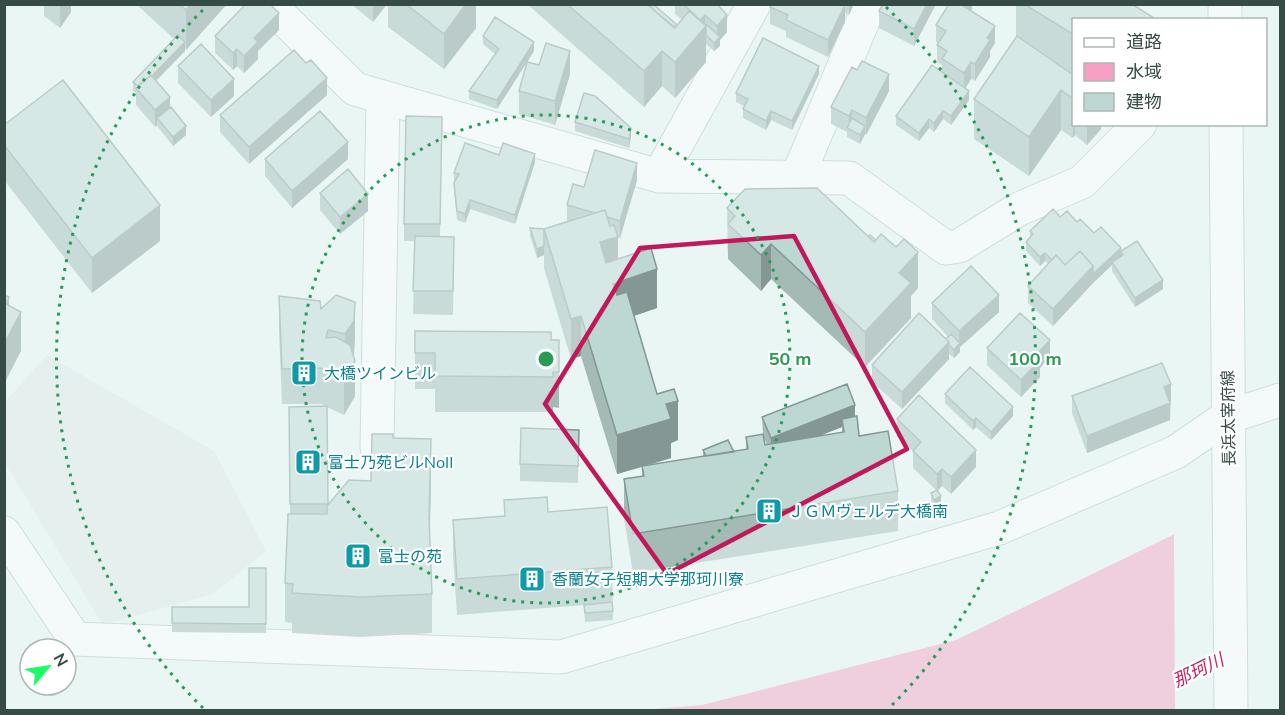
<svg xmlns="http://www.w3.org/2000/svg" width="1285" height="715" font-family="Mulish,'Noto Sans JP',sans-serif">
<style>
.parking{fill:#e1e7e6}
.water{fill:#f6a1c4}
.pier{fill:#e9f6f4}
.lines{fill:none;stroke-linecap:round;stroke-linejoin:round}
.minor-casing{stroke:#abc2be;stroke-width:35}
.tertiary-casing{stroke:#abc2be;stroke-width:35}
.minor{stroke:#fff;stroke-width:33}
.tertiary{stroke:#fff;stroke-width:33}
.wall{fill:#a3bab5;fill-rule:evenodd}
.shaded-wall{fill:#849794}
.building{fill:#bdd8d3;stroke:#849794;stroke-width:1.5}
.marked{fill:none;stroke:#c2185b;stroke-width:4.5;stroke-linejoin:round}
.ring{fill:none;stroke:#289b54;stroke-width:3;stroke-dasharray:3 6}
.labels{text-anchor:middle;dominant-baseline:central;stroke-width:4.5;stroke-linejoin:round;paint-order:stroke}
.culture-label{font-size:16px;fill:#0d838f;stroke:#fff;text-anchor:start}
.street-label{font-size:16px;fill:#364a46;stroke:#fff}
.water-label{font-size:18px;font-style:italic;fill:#c02663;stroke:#fff}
.centre{fill:#289b54;stroke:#fff;stroke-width:3}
.ring-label{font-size:18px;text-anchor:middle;font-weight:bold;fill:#289b54;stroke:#fff;stroke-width:4.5;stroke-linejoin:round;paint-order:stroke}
</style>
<rect width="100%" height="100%" fill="#e9f6f4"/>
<path class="parking" d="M 47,355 L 214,451 L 266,551 L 213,594 L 103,625 L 5,463 L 5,402 Z"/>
<path class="water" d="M 1280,483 L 1280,710 L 641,710 L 702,705 L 956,640 Z"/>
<path class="pier" d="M 1280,480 L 1280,710 L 1175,710 L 1174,531 Z"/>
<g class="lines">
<defs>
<path id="minor" d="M 269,4 L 355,89 L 659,176 L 849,178 L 946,248 L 959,246 L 1019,209 L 1082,182 L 1140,124
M 659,176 L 754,4
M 797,178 L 870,4
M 377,448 L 383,97
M 4,533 L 75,639 L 561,657 L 999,528 L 1176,452 L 1227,417 L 1280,400"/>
<path id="tertiary" d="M 1225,4 L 1225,20
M 1226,124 L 1231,710"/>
</defs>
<use href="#minor" class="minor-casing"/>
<use href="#tertiary" class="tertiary-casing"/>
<use href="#minor" class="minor"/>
<use href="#tertiary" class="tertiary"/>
</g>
<path class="wall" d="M 44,4 L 71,4 L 71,12 L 60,28 L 44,16 Z
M 136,4 L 227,4 L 186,50 L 185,49 L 185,51 L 156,81 L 170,108 L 186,135 L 173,146 L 157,126 L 157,125 L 155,127 L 136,105 L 136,93 L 133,91 L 133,82 L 174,39 Z
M 351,4 L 387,4 L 373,22 Z
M 388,4 L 476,4 L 476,28 L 444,69 L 388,27 Z
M 527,4 L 653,4 L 676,27 L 682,20 L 675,14 L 675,4 L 717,4 L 727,32 L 720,40 L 720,46 L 714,51 L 706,44 L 706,62 L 675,98 L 662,86 L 644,107 Z
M 771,4 L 854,4 L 849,15 L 845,13 L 845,22 L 828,57 L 786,37 L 786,31 L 770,24 L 770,7 Z
M 883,4 L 936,4 L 914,46 L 879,28 L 879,11 Z
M 960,4 L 972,4 L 972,9 L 970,11 L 995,43 L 990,51 L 990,57 L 975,81 L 971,79 L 965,89 L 969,100 L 951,125 L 943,119 L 934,132 L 929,128 L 919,141 L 896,125 L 896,116 L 942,72 L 942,65 L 937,62 L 937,45 L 938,43 L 936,42 L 936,25 Z
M 1016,4 L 1138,4 L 1136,7 L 1154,20 L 1074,20 L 1074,124 L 1101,124 L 1101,129 L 1087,145 L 1075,135 L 1073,138 L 1061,130 L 1029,176 L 974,139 L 974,99 L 1016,37 Z
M 279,30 L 258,51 L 258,59 L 244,73 L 237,66 L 233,70 L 215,53 L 215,36 Z
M 483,36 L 534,51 L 497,109 L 469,99 L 469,91 L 495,54 L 483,44 Z
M 178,66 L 234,96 L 211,117 L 178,83 Z
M 570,74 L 555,125 L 519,114 L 519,91 Z
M 819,74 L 792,130 L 771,120 L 766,130 L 743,118 L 743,109 L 744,106 L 736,102 L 736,93 Z
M 889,91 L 866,135 L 865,134 L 860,144 L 847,137 L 847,132 L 831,124 L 831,107 Z
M 327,95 L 249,164 L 220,132 L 220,115 Z
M 442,117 L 440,236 L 454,237 L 453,315 L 413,314 L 415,241 L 404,241 L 404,224 Z
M 575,122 L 631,137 L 629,148 L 575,131 Z
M 4,125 L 160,241 L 92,293 L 4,180 Z
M 499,155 L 535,162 L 515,224 L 470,209 L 465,223 L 457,220 L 454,192 L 454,173 Z
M 265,159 L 348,159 L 292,208 L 265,176 Z
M 637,180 L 620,238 L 618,237 L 618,259 L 657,308 L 634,316 L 657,394 L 678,440 L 671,443 L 671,458 L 646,466 L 703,457 L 703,450 L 734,452 L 746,450 L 746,437 L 763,434 L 762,417 L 855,417 L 859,436 L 898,491 L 898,531 L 633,573 L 624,518 L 624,479 L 642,476 L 642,467 L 617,474 L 581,356 L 571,359 L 544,268 L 544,255 L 537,258 L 530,236 L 530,228 L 544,229 L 567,221 L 567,205 L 584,187 ZM 842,427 L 842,433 L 816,437 ZM 763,435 L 767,445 L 765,445 Z
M 320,193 L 368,211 L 340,234 L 320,210 Z
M 727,208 L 918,288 L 911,296 L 911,318 L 865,367 L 771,279 L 761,291 L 728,259 Z
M 1060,217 L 1094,233 L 1121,256 L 1121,251 L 1163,289 L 1135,307 L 1112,271 L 1112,265 L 1093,283 L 1053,326 L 1028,303 L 1028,286 L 1048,264 L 1045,261 L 1040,266 L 1026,251 L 1026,242 L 1030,237 L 1030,231 Z
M 279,296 L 321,309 L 355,337 L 353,357 L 355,396 L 344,415 L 327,407 L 328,506 L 371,481 L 393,438 L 431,478 L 430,535 L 432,594 L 432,633 L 360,637 L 292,633 L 292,623 L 285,622 L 285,583 L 290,514 L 289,407 L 326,406 L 321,404 L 282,404 L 279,332 Z
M 932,303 L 999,312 L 960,347 L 960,352 L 954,358 L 949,354 L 949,359 L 902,409 L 872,382 L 872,365 L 946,339 L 948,337 L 932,319 Z
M 415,331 L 559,340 L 559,408 L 553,407 L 553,412 L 435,412 L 435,389 L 415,389 Z
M 987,348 L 1050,357 L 1040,368 L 1040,377 L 1021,397 L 987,365 Z
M 945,394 L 1013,416 L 991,440 L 976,427 L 973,430 L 945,403 Z
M 1072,396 L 1171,401 L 1170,420 L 1087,453 L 1072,413 Z
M 897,419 L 976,467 L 951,494 L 942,486 L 938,490 L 941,505 L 934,508 L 931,501 L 931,493 L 936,490 L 913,468 L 913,451 L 897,436 Z
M 579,430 L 578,483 L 520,481 L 520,464 Z
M 504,500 L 548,512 L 612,567 L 613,620 L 585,622 L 584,605 L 457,615 L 453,556 L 453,520 L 504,516 Z
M 266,568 L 266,633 L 172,632 L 172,607 L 249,607 Z"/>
<path class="shaded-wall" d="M 60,4 L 71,4 L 71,12 L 60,28 Z
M 191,4 L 227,4 L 186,50 L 186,10 Z
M 373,4 L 387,4 L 373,22 Z
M 466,4 L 476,4 L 476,28 L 444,69 L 444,34 Z
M 849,4 L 854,4 L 849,15 Z
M 927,4 L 936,4 L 914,46 L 914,29 Z
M 968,4 L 972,4 L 972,9 L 966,15 L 966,6 Z
M 845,5 L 845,22 L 828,57 L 828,40 Z
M 279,13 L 279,30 L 258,51 L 258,59 L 244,73 L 244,56 L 254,38 Z
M 705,15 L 705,28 L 706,26 L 706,62 L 675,98 L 675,62 L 700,20 Z
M 727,15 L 727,32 L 720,40 L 720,46 L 714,51 L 714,43 L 717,40 L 717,26 Z
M 995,26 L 995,43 L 990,51 L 990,57 L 975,81 L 975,64 L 987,38 Z
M 185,42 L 185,51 L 142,95 L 141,88 Z
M 534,42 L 534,51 L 497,109 L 497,100 Z
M 237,49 L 237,66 L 233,70 L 233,53 Z
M 570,51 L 570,74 L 555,125 L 555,101 Z
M 662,51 L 662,86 L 644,107 L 644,71 Z
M 971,62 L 971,79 L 964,90 L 964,73 Z
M 819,66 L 819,74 L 792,130 L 792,121 Z
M 889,74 L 889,91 L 866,135 L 866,118 Z
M 327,78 L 327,95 L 249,164 L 249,147 Z
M 234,79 L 234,96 L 211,117 L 211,100 Z
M 1061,90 L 1061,130 L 1029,176 L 1029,137 Z
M 969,91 L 969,100 L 951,125 L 951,116 Z
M 170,97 L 170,114 L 157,118 L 157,125 L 155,127 L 155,110 Z
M 1074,98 L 1074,124 L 1075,124 L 1075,135 L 1073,138 L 1073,99 Z
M 852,110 L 852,127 L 849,129 L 849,116 Z
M 771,111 L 771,120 L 766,130 L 766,121 Z
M 943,111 L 943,119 L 934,132 L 934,123 Z
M 929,119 L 929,128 L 919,141 L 919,133 Z
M 1087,124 L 1101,124 L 1101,129 L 1087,145 Z
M 186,126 L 186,135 L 173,146 L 173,137 Z
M 865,126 L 865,134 L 860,144 L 860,135 Z
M 631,128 L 631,137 L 629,148 L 629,139 Z
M 348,142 L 348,159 L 292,208 L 292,191 Z
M 535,154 L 535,162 L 515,224 L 515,215 Z
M 637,163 L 637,180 L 620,238 L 620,221 Z
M 368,194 L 368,211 L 340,234 L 340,217 Z
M 470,200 L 470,209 L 465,223 L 465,214 Z
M 160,205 L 160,241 L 92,293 L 92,258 Z
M 618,237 L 618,276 L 600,281 L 600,242 Z
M 771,244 L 771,279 L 761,291 L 761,255 Z
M 544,246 L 544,255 L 537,258 L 537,249 Z
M 1121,248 L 1121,257 L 1112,262 L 1112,265 L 1093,283 L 1053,326 L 1053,309 L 1093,266 Z
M 918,252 L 918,288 L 911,296 L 911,318 L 865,367 L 865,332 L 896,274 Z
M 1045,253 L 1045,261 L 1040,266 L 1040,257 Z
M 657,269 L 657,308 L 613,323 L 613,284 Z
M 1163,280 L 1163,289 L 1135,307 L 1135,298 Z
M 999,295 L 999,312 L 960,347 L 960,352 L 954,358 L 954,350 L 959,344 L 959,331 Z
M 9,297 L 9,335 L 21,312 L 21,351 L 4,384 L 6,304 Z
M 355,302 L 355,337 L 354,356 L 345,370 L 345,334 Z
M 581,316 L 581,356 L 571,359 L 571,319 Z
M 1050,340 L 1050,357 L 1040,368 L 1040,377 L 1021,397 L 1021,380 L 1035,356 Z
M 949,342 L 949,359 L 902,409 L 902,392 Z
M 355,361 L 355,396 L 344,415 L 344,379 Z
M 1171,384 L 1171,401 L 1164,404 L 1164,387 Z
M 678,401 L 678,440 L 671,443 L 671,458 L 617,474 L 617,435 L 666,404 Z
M 1170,403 L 1170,420 L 1087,453 L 1087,436 Z
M 855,405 L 855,422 L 842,419 L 842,427 L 771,455 L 771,438 Z
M 1013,407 L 1013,416 L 991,440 L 991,432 Z
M 976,418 L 976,427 L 973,430 L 973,421 Z
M 431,439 L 431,478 L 429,558 L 429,519 Z
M 976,450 L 976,467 L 951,494 L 951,477 Z
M 942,469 L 942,486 L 937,491 L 937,474 Z
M 941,496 L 941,505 L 934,508 L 934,500 Z"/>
<path class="building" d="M 179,4 L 191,4 L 186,10 Z
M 246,4 L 270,4 L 279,13 L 254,38 L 258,42 L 244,56 L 237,49 L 233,53 L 215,36 Z
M 406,4 L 466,4 L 444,34 Z
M 567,4 L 647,4 L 675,28 L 689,11 L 706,26 L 675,62 L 662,51 L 644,71 Z
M 647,4 L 653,4 L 676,24 L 673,27 Z
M 683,4 L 717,4 L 727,15 L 717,26 L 705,15 L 700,20 Z
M 771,4 L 844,4 L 845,5 L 828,40 L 786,20 L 788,15 L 770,7 Z
M 883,4 L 927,4 L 914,29 L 879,11 Z
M 949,4 L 960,4 L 995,26 L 987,38 L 990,40 L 975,64 L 971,62 L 964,73 L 942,59 L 947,51 L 937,45 L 946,31 L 936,25 Z
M 1024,4 L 1132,4 L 1154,18 L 1153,20 L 1074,20 L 1074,35 Z
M 495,17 L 534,42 L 497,100 L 469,91 L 499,49 L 483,36 Z
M 706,24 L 720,37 L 714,43 L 706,35 L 706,26 L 705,25 Z
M 178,35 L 185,42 L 152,76 L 151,75 L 138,86 L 133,82 Z
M 1017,36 L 1072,74 L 1074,72 L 1074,98 L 1073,99 L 1061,90 L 1029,137 L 974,99 Z
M 763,38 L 819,66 L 792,121 L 771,111 L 766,121 L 743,109 L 748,99 L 736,93 Z
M 546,43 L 570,51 L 555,101 L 519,91 L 527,62 L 539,65 Z
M 201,44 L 234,79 L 211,100 L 178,66 Z
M 294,50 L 306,63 L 311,60 L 327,78 L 249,147 L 220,115 Z
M 862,61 L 889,74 L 866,118 L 852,110 L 849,116 L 831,107 L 852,67 L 857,70 Z
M 932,65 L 969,91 L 951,116 L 943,111 L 934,123 L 929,119 L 919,133 L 896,116 Z
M 151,75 L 170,97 L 155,110 L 136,88 Z
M 63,80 L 160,205 L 92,258 L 4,145 L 4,125 Z
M 584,93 L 595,96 L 631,128 L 629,139 L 575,122 Z
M 171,107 L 186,126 L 173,137 L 157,118 Z
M 320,111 L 348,142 L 292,191 L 265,159 Z
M 406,116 L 442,117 L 440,224 L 404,224 Z
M 852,118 L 865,126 L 860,135 L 847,128 Z
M 465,143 L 499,155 L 503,143 L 535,154 L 515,215 L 470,200 L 465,214 L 457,211 L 454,183 L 459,174 L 454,173 Z
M 595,150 L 637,163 L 620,221 L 607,217 L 605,210 L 595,213 L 567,205 L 573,184 L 584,187 Z
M 348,169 L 368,194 L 340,217 L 320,193 Z
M 817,188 L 874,242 L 881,234 L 896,247 L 904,239 L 918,252 L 899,273 L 911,283 L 865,332 L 771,244 L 761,255 L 728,224 L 735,216 L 727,208 L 745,189 Z
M 1053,209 L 1060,217 L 1067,211 L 1077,222 L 1080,219 L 1094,233 L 1101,227 L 1121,248 L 1093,274 L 1093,266 L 1080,251 L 1065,265 L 1056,255 L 1052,260 L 1045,253 L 1040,257 L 1026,242 L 1033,234 L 1030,231 Z
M 605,210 L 610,226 L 614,225 L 618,237 L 600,242 L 606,263 L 651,248 L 657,269 L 613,284 L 617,295 L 627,292 L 657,394 L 674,389 L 678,401 L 666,404 L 671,419 L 617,435 L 581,316 L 571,319 L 544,229 Z
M 530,228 L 544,229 L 544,246 L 537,249 Z
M 870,235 L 876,240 L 874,242 L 868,236 Z
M 415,236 L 454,237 L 453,291 L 413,291 Z
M 1137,241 L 1163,280 L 1135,298 L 1112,262 L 1123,255 L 1121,251 Z
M 1080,251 L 1093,266 L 1053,309 L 1028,286 L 1056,255 L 1065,265 Z
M 971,266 L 999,295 L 959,331 L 932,303 Z
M 4,295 L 9,297 L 6,304 L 21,312 L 4,344 Z
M 336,295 L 355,302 L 354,321 L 345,334 L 328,330 L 326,338 L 336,337 L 350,345 L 355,361 L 344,379 L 321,368 L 282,369 L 279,296 L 320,301 L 321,309 Z
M 919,313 L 949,342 L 902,392 L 872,365 Z
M 1020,313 L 1050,340 L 1035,356 L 1040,360 L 1021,380 L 987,348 Z
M 415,331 L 551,332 L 551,340 L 559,340 L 559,372 L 553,372 L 553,377 L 435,376 L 435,353 L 415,353 Z
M 951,334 L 960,343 L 954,350 L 949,345 L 949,342 L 946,339 Z
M 1162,363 L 1171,384 L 1164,387 L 1170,403 L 1087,436 L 1072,396 Z
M 970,367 L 1013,407 L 991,432 L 976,418 L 973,421 L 945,394 Z
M 847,384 L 855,405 L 771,438 L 762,417 Z
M 919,395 L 976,450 L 951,477 L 942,469 L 937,474 L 913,451 L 921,442 L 897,419 Z
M 327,406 L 328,504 L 290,504 L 289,407 Z
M 857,416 L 859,436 L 888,431 L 898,491 L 633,534 L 624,479 L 644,476 L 642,466 L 748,449 L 746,437 L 763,434 L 765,445 L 844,432 L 842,419 Z
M 521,428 L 579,430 L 578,466 L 520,464 Z
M 372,434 L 393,434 L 393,438 L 431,439 L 429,519 L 432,594 L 360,597 L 292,593 L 293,584 L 285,583 L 288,514 L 327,514 L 327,506 L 349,480 L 371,481 Z
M 728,440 L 734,452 L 706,456 L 703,450 Z
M 937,490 L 941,496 L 934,500 L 931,493 Z
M 547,497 L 548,512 L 607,507 L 612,567 L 457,579 L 453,520 L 505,516 L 504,500 Z
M 249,568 L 266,568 L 266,624 L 172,623 L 172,607 L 249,607 Z
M 612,602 L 613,611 L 585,613 L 584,605 Z"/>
<path d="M0 0H1285V715H0ZM 794,236 L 907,449 L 667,574 L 545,404 L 640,248 Z" fill="#e9f6f4" fill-opacity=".55" fill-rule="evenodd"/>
<path class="marked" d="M 794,236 L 907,449 L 667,574 L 545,404 L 640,248 Z"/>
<g class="ring">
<circle cx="546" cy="359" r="244"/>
<path d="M203 708A489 489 0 0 1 206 7M886 7A489 489 0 0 1 889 708"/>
</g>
<defs>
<symbol id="building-square" viewBox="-11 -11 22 22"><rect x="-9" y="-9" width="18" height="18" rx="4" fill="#0f9aa8" stroke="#fff"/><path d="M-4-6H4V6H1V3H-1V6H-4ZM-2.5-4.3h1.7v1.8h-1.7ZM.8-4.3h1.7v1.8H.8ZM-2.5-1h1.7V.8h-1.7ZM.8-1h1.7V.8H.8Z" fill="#fff"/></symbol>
</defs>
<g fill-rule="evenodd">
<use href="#building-square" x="289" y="358" width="30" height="30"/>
<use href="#building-square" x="293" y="447" width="30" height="30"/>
<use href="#building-square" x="754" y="496" width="30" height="30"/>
<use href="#building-square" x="343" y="541" width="30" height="30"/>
<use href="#building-square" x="517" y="564" width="30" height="30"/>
</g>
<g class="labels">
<g class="culture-label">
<text x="324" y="373">大橋ツインビル</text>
<text x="328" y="462">富士乃苑ビルNoII</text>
<text x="788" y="511">ＪＧＭヴェルデ大橋南</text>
<text x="378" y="556">富士の苑</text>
<text x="552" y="579">香蘭女子短期大学那珂川寮</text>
</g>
<g class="street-label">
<text transform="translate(1228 418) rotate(-91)">長浜太宰府線</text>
</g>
<g class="water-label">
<text transform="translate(1198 670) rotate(-26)">那珂川</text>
</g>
</g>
<circle cx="546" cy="359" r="9" class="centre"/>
<g class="ring-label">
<text x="790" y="365">50 m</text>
<text x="1035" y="365">100 m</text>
</g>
<rect width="1285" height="715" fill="none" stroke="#364a46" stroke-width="12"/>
<rect x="1072" y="18" width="195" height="108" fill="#ffffff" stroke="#afb7b5" stroke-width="1.5"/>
<rect x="1084" y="38" width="30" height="9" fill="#ffffff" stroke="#afb7b5" stroke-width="1.5"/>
<text x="1126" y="48" font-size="18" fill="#364a46">道路</text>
<rect x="1084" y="63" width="30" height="18" fill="#f6a1c4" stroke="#afb7b5" stroke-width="1.5"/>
<text x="1126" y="78" font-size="18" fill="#364a46">水域</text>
<rect x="1084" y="93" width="30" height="18" fill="#bdd8d3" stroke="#afb7b5" stroke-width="1.5"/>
<text x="1126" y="108" font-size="18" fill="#364a46">建物</text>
<g transform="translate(48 667) rotate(61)"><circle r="28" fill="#ffffff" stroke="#afb7b5" stroke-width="1.5"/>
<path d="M0-4.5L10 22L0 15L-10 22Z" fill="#17ff64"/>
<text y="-9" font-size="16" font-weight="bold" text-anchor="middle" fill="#364a46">N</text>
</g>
</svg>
